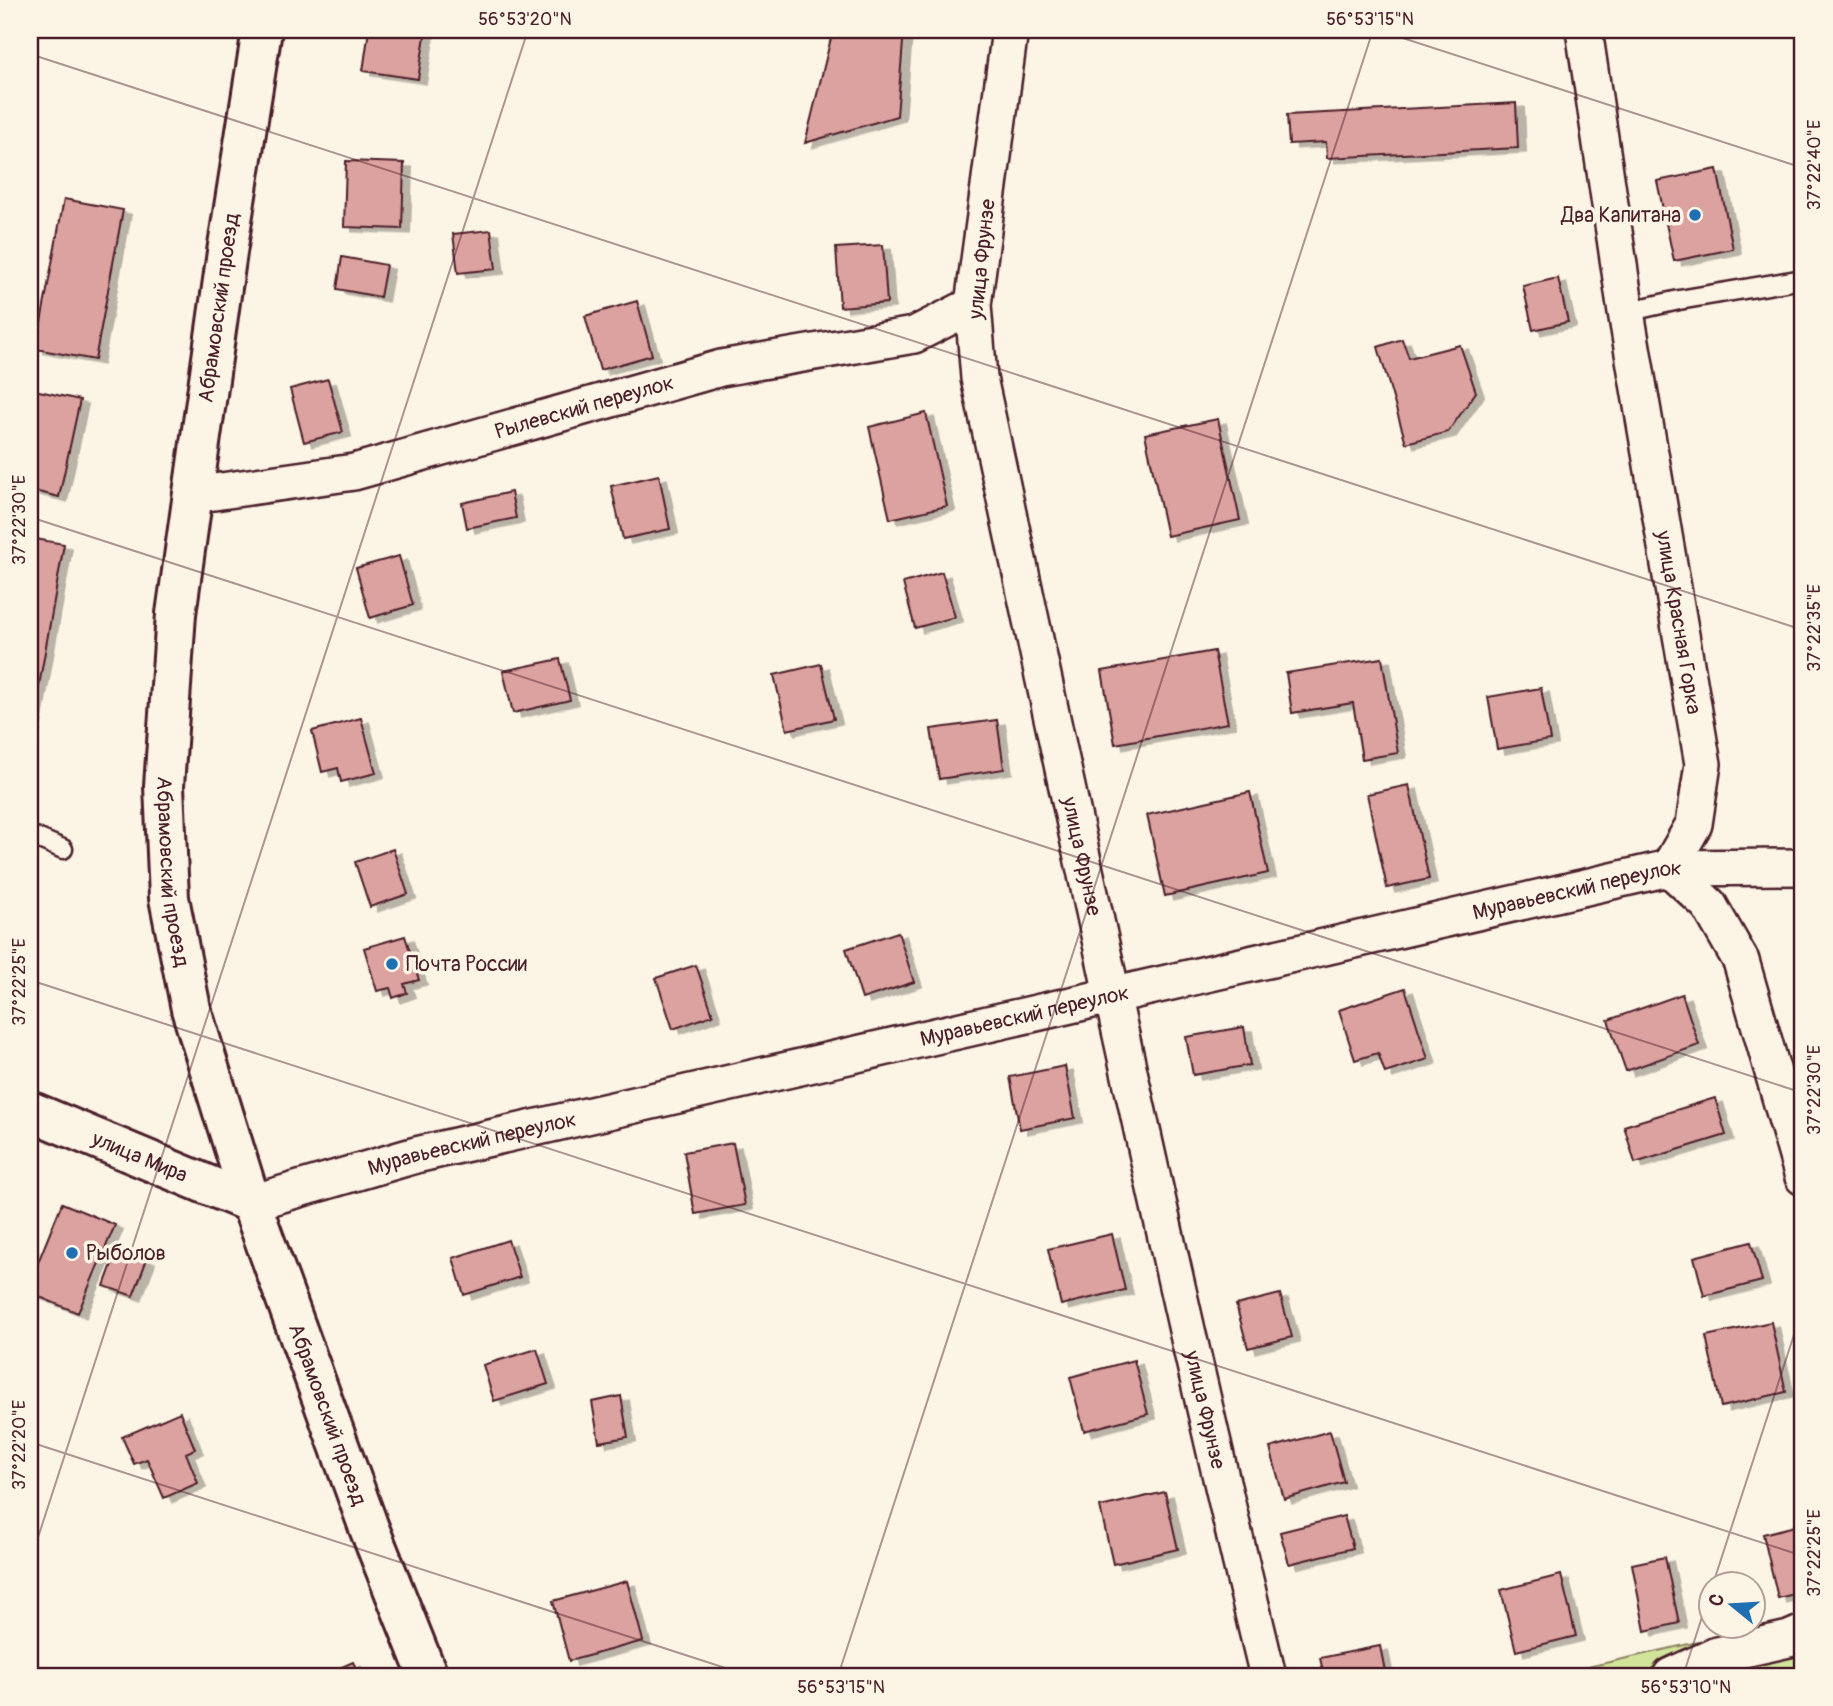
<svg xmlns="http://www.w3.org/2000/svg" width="1833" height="1706" font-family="Pangolin,sans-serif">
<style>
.green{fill:#d1e59a;stroke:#8e8262;stroke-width:2}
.building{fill:#dca29f;stroke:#4a1f2b;stroke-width:2;filter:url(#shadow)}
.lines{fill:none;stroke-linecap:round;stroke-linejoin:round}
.lane-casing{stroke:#4a1f2b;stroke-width:23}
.street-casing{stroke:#4a1f2b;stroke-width:40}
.secondary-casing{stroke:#4a1f2b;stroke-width:44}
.lane{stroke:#fcf5e5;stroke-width:18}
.street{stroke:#fcf5e5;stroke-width:35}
.secondary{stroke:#fcf5e5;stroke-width:38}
.ticks{fill:none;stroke:#4a1f2b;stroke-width:2;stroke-opacity:0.45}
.poi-dot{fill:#1f6fb2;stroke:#fcf5e5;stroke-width:2.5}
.labels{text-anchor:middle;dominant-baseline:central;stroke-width:7;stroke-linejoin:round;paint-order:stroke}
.poi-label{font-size:21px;fill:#4a1f2b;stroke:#fcf5e5;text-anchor:start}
.street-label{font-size:21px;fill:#4a1f2b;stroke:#fcf5e5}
.neatline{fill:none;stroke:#4a1f2b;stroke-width:2.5}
.ticks-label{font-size:18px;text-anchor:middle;fill:#4a1f2b}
</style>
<defs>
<filter id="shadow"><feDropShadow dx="8" dy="4.5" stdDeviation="0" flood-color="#0004"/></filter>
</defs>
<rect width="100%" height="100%" fill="#fcf5e5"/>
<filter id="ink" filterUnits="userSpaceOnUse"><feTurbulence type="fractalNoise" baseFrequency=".0143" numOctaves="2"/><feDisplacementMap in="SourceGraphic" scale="14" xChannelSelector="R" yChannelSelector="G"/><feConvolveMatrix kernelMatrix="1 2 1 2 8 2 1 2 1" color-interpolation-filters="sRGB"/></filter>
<g filter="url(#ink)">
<path class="green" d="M 1803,1618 L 1803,1676 L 1548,1676 Z"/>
<path class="building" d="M 369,30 L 426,30 L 418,79 L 363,71 Z
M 833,30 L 904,30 L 897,116 L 805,143 Z
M 1516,103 L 1518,148 L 1327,158 L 1326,142 L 1289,144 L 1287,115 Z
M 346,161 L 404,163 L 402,229 L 344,227 Z
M 1717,169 L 1733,249 L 1674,261 L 1657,181 Z
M 64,199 L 123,210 L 95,360 L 36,349 Z
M 491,230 L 496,269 L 458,273 L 453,234 Z
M 883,245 L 887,303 L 840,307 L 836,248 Z
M 342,257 L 386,265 L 380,297 L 337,289 Z
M 1558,278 L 1568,322 L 1533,330 L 1523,286 Z
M 637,301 L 652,355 L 600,370 L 585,316 Z
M 1402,339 L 1409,358 L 1460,345 L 1476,392 L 1448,432 L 1406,443 L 1378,347 Z
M 328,379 L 343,432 L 304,442 L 290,389 Z
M 30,389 L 80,400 L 59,497 L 30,490 Z
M 926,413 L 947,506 L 890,519 L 869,427 Z
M 1218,419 L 1240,520 L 1167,536 L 1145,434 Z
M 659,475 L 670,529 L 623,539 L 611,486 Z
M 511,492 L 516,518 L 467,528 L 462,503 Z
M 30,538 L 64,544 L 30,737 Z
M 399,556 L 413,605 L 370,618 L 356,568 Z
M 942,572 L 955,617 L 915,628 L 903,583 Z
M 1214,651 L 1228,723 L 1115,744 L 1102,671 Z
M 1382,658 L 1398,753 L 1362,759 L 1353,703 L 1292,713 L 1286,673 Z
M 560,659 L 570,700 L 513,713 L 503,671 Z
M 821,664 L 834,719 L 787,730 L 774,675 Z
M 1541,688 L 1550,740 L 1497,749 L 1488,697 Z
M 361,718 L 376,773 L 341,782 L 338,768 L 322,772 L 312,731 Z
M 997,720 L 1004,769 L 939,779 L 931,729 Z
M 1409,785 L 1429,879 L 1387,888 L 1367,794 Z
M 1250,792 L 1268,873 L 1165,896 L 1147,815 Z
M 393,849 L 408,894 L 370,907 L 355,862 Z
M 898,932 L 914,982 L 862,999 L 846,949 Z
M 405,936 L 419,980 L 404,984 L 407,993 L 393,998 L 390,988 L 377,991 L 364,948 Z
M 696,965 L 713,1015 L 673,1029 L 656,978 Z
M 1405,988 L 1428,1059 L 1385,1073 L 1378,1053 L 1355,1060 L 1339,1010 Z
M 1682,994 L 1699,1045 L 1626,1071 L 1608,1020 Z
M 1244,1027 L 1250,1065 L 1193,1075 L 1186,1037 Z
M 1065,1066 L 1075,1118 L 1020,1129 L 1010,1077 Z
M 1715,1098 L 1726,1135 L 1635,1163 L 1624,1126 Z
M 733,1143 L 745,1205 L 695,1214 L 684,1152 Z
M 62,1203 L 115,1225 L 78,1313 L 30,1293 L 30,1282 Z
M 1112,1234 L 1125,1290 L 1061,1305 L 1048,1249 Z
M 508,1240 L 520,1277 L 464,1295 L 453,1258 Z
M 1751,1242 L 1762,1281 L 1704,1296 L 1694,1257 Z
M 118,1248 L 147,1259 L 133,1296 L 104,1286 Z
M 1280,1294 L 1292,1337 L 1248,1348 L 1236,1305 Z
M 1771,1322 L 1786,1392 L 1721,1407 L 1706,1336 Z
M 537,1349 L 548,1384 L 494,1401 L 483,1365 Z
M 1134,1360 L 1148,1414 L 1084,1431 L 1070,1377 Z
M 621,1396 L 628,1437 L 599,1442 L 592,1402 Z
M 180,1412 L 195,1449 L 186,1453 L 198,1483 L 164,1498 L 147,1459 L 134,1464 L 122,1437 Z
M 1330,1431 L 1344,1482 L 1284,1499 L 1270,1448 Z
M 1165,1492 L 1178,1549 L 1113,1564 L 1100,1507 Z
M 1344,1516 L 1353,1548 L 1289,1564 L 1280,1532 Z
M 1803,1524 L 1803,1592 L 1778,1598 L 1763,1534 Z
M 1665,1557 L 1679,1623 L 1645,1631 L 1632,1564 Z
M 1561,1575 L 1576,1636 L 1516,1651 L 1501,1590 Z
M 627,1581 L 643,1641 L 569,1661 L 553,1601 Z
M 1380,1646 L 1386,1676 L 1324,1676 L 1320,1658 Z
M 353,1662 L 360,1676 L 321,1676 Z"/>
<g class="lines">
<defs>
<path id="lane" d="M 1626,312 L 1679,300 L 1803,279
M 30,835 L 63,849"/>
<g id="street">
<path id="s1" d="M 1010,30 L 973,305 L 979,378 C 1072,811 1164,1245 1268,1676"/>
<path id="s2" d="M 1584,30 L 1626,312 L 1703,764 L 1694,824 L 1669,868 L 1709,905 L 1741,961 L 1803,1177"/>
<path id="s3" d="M 193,495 L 354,472 L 721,368 L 914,335 L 973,305"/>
<path id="s4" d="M 251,1203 L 416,1155 L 1669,868 L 1803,867"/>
<path d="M 1671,1676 L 1717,1655 L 1789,1639 L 1803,1633"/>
</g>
<g id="secondary">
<path id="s5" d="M 262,30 L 227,252 L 176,614 L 164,786 L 169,898 L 191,1009 L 251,1203 L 369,1528 L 428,1676"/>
<path id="s6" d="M 30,1111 L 251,1203"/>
</g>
</defs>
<use href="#lane" class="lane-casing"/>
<use href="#street" class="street-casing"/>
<use href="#secondary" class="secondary-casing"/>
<use href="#lane" class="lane"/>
<use href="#street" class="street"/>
<use href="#secondary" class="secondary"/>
</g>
</g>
<path class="ticks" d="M 1378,30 L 1803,168M 30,54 L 1803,630M 30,517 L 1803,1093M 30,980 L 1803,1556M 30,1442 L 750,1676M 30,1562 L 528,30M 1713,1584 L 1803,1307M 838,1676 L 1373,30M 1683,1676 L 1710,1592"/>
<g class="poi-dot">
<circle cx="1695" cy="215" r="7"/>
<circle cx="392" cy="964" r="7"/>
<circle cx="72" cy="1253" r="7"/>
</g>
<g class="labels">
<g class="poi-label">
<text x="1681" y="215" text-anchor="end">Два Капитана</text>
<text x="406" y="964">Почта России</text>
<text x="86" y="1253">Рыболов</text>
</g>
<g class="street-label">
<text transform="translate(982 259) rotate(-84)">улица Фрунзе</text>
<text transform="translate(219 308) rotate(-82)">Абрамовский проезд</text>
<text stroke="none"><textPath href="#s3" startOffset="402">Рылевский переулок</textPath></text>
<text stroke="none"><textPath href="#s2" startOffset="600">улица Красная Горка</textPath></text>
<text stroke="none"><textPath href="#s1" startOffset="840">улица Фрунзе</textPath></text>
<text stroke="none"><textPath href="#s5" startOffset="849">Абрамовский проезд</textPath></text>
<text stroke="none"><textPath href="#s4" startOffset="1363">Муравьевский переулок</textPath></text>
<text stroke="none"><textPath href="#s4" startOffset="796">Муравьевский переулок</textPath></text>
<text stroke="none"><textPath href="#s4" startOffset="229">Муравьевский переулок</textPath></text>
<text stroke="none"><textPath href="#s6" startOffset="119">улица Мира</textPath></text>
<text stroke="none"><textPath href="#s1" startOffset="1407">улица Фрунзе</textPath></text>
<text stroke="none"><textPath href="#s5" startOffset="1416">Абрамовский проезд</textPath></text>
</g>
</g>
<rect width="1833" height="1706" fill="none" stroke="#fcf5e5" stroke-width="77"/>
<g transform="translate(1732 1605) rotate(288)"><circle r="33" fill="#fcf5e5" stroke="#b59f9b" stroke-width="2"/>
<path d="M0-5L12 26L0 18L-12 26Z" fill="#1f6fb2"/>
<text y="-10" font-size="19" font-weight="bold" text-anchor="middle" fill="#4a1f2b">С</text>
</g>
<rect x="38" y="38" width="1756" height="1630" class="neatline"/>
<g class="ticks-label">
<text x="525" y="25">56°53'20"N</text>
<text x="1370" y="25">56°53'15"N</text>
<text transform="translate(1814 165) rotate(-90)" y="6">37°22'40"E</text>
<text transform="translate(19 520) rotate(-90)" y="6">37°22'30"E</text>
<text transform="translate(1814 628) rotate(-90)" y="6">37°22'35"E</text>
<text transform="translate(19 982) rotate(-90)" y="6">37°22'25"E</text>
<text transform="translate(1814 1090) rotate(-90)" y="6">37°22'30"E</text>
<text transform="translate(19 1445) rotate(-90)" y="6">37°22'20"E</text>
<text transform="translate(1814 1553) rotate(-90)" y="6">37°22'25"E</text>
<text x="841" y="1693">56°53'15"N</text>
<text x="1686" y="1693">56°53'10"N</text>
</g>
</svg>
